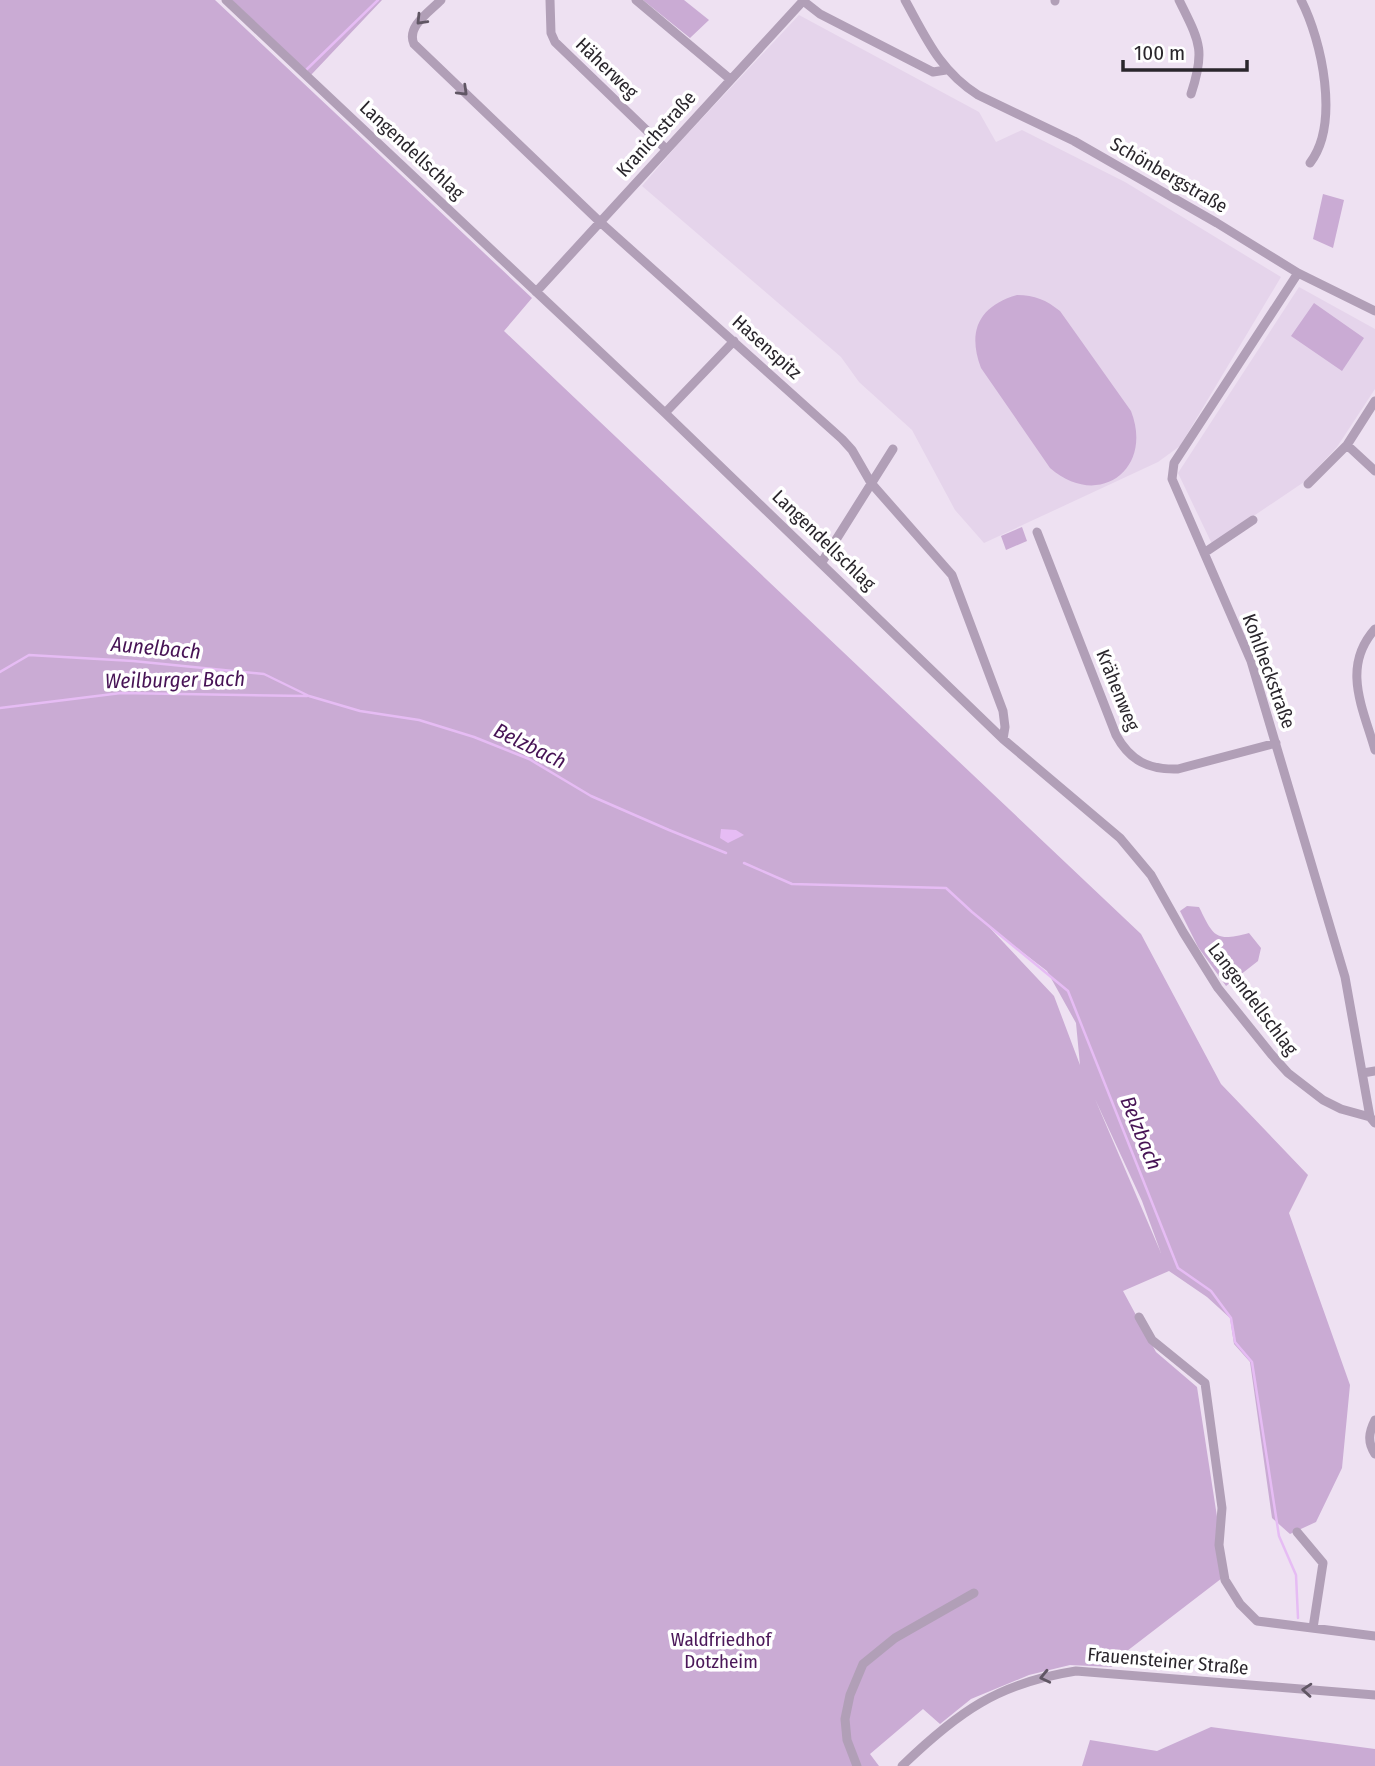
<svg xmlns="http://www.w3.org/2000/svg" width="1375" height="1766" font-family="'Fira Sans Condensed',sans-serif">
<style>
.built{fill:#e5d4eb}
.green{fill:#caabd4;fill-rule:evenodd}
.water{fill:#e6bcf4}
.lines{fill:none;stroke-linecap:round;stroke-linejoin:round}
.stream{stroke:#e6bcf4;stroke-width:2.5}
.minor{stroke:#b19fb7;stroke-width:9}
.oneway{stroke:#605664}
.labels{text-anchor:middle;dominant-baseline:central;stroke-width:7;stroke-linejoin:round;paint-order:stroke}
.street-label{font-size:19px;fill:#2a262c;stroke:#fff}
.park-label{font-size:19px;fill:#4b1859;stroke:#fff}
.water-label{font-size:21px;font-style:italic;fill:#471355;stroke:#fff}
</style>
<rect width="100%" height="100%" fill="#eee1f2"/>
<path class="built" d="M 799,15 L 979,112 L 996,142 L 1022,130 L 1125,182 L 1281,277 L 1180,446 L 1158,462 L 984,543 L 955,510 L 912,430 L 859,382 L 841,357 L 642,186 L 679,143 Z
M 1299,287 L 1375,329 L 1375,389 L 1337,447 L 1304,482 L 1212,544 L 1178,473 Z"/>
<path class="green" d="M 0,0 L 215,0 L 532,298 L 504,331 L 1141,934 L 1221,1084 L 1308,1175 L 1289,1213 L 1350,1385 L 1342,1468 L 1316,1522 L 1290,1534 L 1272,1518 L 1250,1362 L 1234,1344 L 1230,1318 L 1207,1297 L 1169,1271 L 1123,1291 L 1156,1352 L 1197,1387 L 1226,1575 L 1114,1661 L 1112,1667 L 1070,1665 L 1029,1675 L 971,1699 L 940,1724 L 923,1709 L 870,1754 L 879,1766 L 0,1766 ZM 988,926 L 1047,971 L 1076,1023 L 1080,1065 L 1054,996 ZM 1095,1099 L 1142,1201 L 1161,1253 Z
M 232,0 L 382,0 L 311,75 Z
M 643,0 L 684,0 L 709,20 L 690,38 Z
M 1323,194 L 1344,200 L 1333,248 L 1313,239 Z
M 1017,295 C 1035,295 1046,300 1060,311 L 1131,411 C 1154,470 1098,510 1050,468 L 981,368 C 967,331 979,306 1017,295 Z
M 1314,303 L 1364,338 L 1342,371 L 1291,336 Z
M 1022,527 L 1027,541 L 1006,550 L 1001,536 Z
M 1187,906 L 1199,907 C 1214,937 1215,942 1249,933 L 1261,948 L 1258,961 L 1226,986 L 1198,947 L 1180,911 Z
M 1211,1727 L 1375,1749 L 1375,1766 L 1082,1766 L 1090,1740 L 1157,1751 Z"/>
<path class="water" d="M 721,829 L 736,830 L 744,835 L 728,843 L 720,838 Z"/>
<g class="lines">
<path class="stream" d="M 305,71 L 378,0
M 0,672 L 29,655 L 133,661 L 264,674 L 309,696 L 360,711 L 419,720 L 474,737 L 529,759 L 591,796 L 669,830 L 726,853
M 0,708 L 121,693 L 307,696
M 744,863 L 792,884 L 946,888 L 972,912 L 1068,991 L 1178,1268 L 1211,1291 L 1231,1318 L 1235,1342 L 1252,1362 L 1279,1536 L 1296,1575 L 1298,1618"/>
<path class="minor" d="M 226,0 L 665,413 L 1003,739 L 1120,838 L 1151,875 L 1183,932 L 1218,988 L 1271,1054 L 1288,1073 L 1323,1100 L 1341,1109 L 1370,1117 L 1375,1123
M 441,0 C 429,12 406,27 414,44 L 600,222 L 842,439 L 852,450 L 871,483 L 952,575 L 1003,711 L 1005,727 L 1003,739
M 550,0 L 551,33 L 555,42 L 666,149
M 636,0 L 730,79
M 802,0 L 820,14 L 933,72 L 946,70
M 905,0 C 926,38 940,71 978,95 L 1074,141 L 1217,223 L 1298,273 L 1375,311
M 1055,0 L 1055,1
M 1179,0 C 1199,41 1206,49 1191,94
M 1301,0 C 1322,41 1340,124 1310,163
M 1298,273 L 1174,463 L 1172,479 L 1251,661 L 1345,977 L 1370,1117
M 536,292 L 803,1
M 1375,401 L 1347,445 L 1375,471
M 665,413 L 734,341
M 1308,484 L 1347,445
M 1037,532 L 1116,735 C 1130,761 1149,770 1178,769 L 1276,743
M 1204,553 L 1253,520
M 822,562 L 893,449
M 1375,629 C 1341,667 1363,708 1375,750
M 1363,1073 L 1375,1071
M 1139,1317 L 1152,1340 L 1205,1383 L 1222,1508 L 1219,1545 L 1225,1580 L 1240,1604 L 1257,1621 L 1375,1636
M 1375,1420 C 1369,1432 1367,1442 1375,1454
M 1297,1532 L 1323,1563 L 1313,1628
M 857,1766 L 847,1740 L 845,1719 L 850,1695 L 863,1664 L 895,1638 L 974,1593
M 902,1766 C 958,1712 998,1683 1076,1671 L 1375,1695"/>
</g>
<defs><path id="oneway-chevron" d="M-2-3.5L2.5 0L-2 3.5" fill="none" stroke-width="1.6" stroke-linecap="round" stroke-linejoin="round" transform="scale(1.75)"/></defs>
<g class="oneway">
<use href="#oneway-chevron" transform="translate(421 20) rotate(134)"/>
<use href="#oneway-chevron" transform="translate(463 91) rotate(44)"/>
<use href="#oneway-chevron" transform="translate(1045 1677) rotate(167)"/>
<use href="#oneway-chevron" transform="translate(1307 1690) rotate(-176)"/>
</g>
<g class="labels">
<g class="street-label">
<text transform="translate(607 68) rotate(44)">Häherweg</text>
<text transform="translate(656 134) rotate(-48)">Kranichstraße</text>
<text transform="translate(412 150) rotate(43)">Langendellschlag</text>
<text transform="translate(1169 175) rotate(30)">Schönbergstraße</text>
<text transform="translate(767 347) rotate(42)">Hasenspitz</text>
<text transform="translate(824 540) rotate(44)">Langendellschlag</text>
<text transform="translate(1269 671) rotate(70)">Kohlheckstraße</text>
<text transform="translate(1118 690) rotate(68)">Krähenweg</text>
<text transform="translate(1253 999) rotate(53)">Langendellschlag</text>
<text transform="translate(1168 1661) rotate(5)">Frauensteiner Straße</text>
</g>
<g class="park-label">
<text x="721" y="1639">Waldfriedhof<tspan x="721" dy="22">Dotzheim</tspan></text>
</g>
<g class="water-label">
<text transform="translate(156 648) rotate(5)">Aunelbach</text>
<text transform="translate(175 680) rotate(-1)">Weilburger Bach</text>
<text transform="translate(530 746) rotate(26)">Belzbach</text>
<text transform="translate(1141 1133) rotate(68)">Belzbach</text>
</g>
</g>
<path d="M1123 60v10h124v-10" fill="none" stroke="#2a262c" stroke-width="3.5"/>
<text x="1134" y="60" font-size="21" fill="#2a262c" stroke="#ffffff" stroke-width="5" paint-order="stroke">100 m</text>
</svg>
